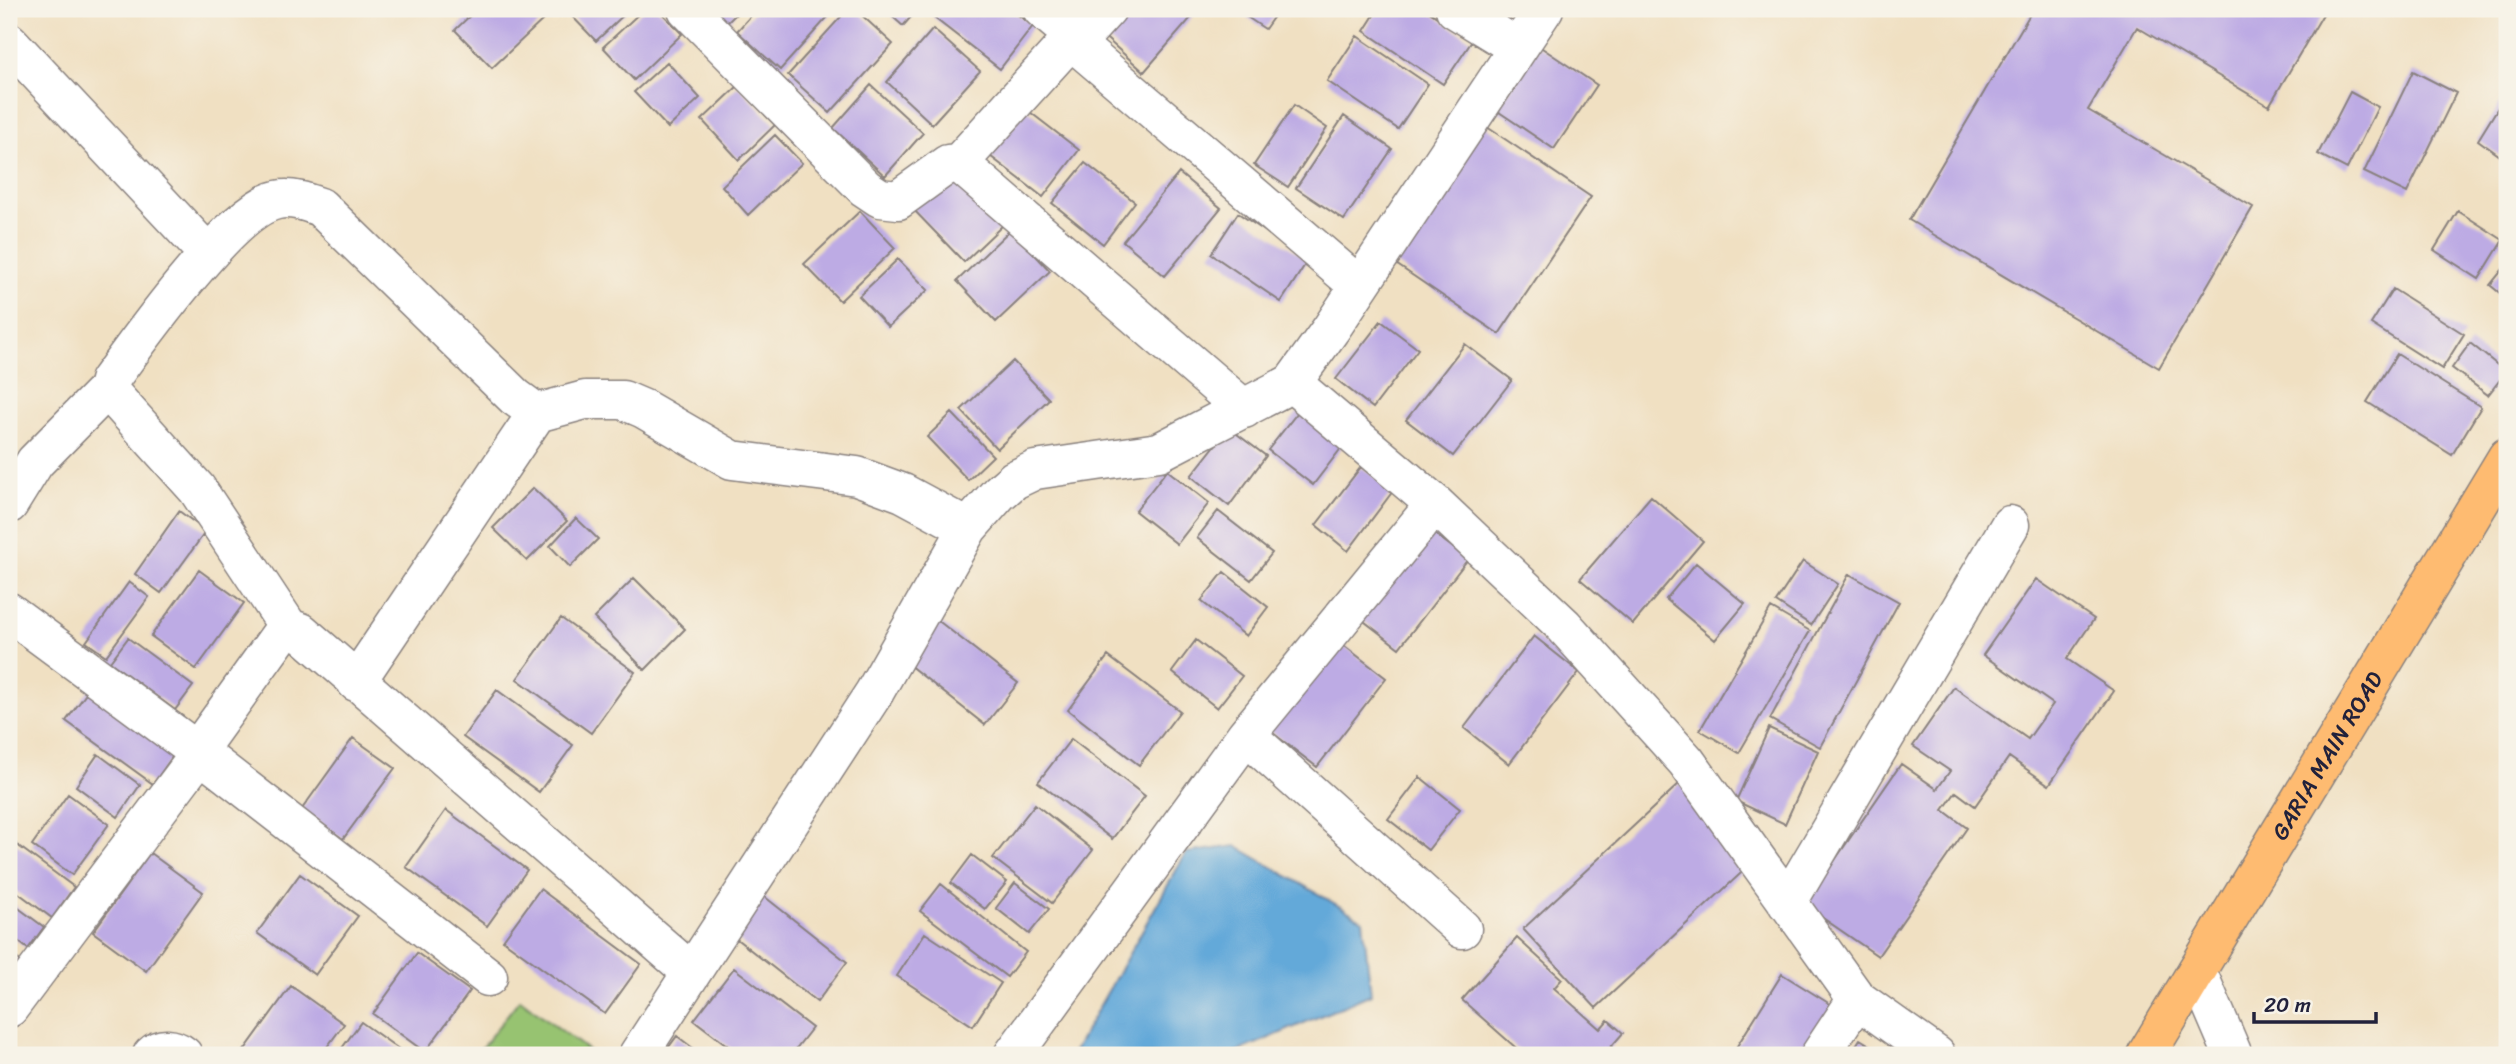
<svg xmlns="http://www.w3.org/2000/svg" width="2516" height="1064" font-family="Sriracha,sans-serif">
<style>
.green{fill:#97c371;stroke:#5c7256;stroke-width:2}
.water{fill:#64a9d9;stroke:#43668a;stroke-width:2}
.building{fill:#bdabe4}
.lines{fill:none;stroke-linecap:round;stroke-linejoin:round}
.minor-casing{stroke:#89817e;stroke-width:41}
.primary-casing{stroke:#89817e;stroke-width:41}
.minor{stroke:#fff;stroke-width:38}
.primary{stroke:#febb71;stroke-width:38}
.labels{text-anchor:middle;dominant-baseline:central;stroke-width:6;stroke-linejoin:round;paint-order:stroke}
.street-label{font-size:23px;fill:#22223b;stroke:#f7f3e8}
</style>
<rect width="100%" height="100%" fill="#f7f3e8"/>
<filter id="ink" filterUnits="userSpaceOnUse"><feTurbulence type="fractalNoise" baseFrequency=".0143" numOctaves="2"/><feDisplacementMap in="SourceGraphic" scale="14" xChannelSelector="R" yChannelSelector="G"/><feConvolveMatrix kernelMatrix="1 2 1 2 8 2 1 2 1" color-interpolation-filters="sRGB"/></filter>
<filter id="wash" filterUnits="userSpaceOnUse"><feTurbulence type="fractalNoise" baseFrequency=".00686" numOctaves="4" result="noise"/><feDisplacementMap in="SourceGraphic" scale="28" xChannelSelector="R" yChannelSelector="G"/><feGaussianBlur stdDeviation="1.57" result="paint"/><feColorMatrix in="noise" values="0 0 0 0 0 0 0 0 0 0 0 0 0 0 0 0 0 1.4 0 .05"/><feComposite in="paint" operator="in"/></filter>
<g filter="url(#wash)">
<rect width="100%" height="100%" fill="#f0e0c2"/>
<path class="green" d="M 520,999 L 594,1055 L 476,1055 Z"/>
<path class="water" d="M 1236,846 L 1363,920 L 1371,994 L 1230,1055 L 1072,1055 L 1186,853 Z"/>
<g id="blocks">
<path class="building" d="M 477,9 L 536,9 L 545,18 L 492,68 L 455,30 Z
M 565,9 L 630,9 L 596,41 Z
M 644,9 L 658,9 L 682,34 L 634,80 L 603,47 Z
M 696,9 L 731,9 L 736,14 L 718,32 Z
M 757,9 L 835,9 L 780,70 L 737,31 Z
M 848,9 L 855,9 L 893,44 L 830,113 L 788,75 Z
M 884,9 L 918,9 L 903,26 Z
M 939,9 L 1010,9 L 1033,26 L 1000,69 L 933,17 Z
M 1120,9 L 1194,9 L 1197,11 L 1144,72 L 1099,32 Z
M 1235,9 L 1279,9 L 1265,29 Z
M 1378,9 L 1425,9 L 1472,41 L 1443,84 L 1364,31 Z
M 2033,9 L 2326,9 L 2269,106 L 2137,27 L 2088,110 L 2253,207 L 2159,368 L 1909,220 Z
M 933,29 L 980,71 L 932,124 L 887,82 Z
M 1357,36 L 1428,84 L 1398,129 L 1327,81 Z
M 1539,46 L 1597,85 L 1554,149 L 1496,110 Z
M 667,62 L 700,98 L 668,128 L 634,92 Z
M 2413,71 L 2456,93 L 2407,193 L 2364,172 Z
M 871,85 L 923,133 L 885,176 L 833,128 Z
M 738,86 L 775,125 L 739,160 L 702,120 Z
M 2350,92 L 2378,107 L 2347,169 L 2318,154 Z
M 2507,93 L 2507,161 L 2478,140 Z
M 1294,105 L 1327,128 L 1288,187 L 1254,165 Z
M 1026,109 L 1079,150 L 1043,197 L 990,156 Z
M 1344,116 L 1392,149 L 1344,220 L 1296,188 Z
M 1484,125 L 1591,197 L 1499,334 L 1393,262 Z
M 775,135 L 802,163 L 748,215 L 722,186 Z
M 1085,163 L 1135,202 L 1103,244 L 1052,203 Z
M 951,171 L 1003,225 L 964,262 L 912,208 Z
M 1179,173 L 1221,208 L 1165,276 L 1123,241 Z
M 860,211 L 895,248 L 840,301 L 804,264 Z
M 2458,211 L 2503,240 L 2479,279 L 2434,250 Z
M 1238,213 L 1308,260 L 1281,302 L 1211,254 Z
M 1011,229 L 1050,271 L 996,322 L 957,281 Z
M 898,259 L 928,290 L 888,327 L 859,296 Z
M 2507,264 L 2507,299 L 2490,285 Z
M 2393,289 L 2464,334 L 2442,369 L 2371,324 Z
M 1381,321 L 1418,349 L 1373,408 L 1336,379 Z
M 2470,343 L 2506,372 L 2488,395 L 2452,368 Z
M 1465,344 L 1512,380 L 1453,456 L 1406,420 Z
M 2397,354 L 2481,407 L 2452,455 L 2367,402 Z
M 1013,361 L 1049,399 L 997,449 L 961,410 Z
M 1298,412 L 1342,447 L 1313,485 L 1268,450 Z
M 952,413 L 993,456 L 968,480 L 927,437 Z
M 1229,428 L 1266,456 L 1229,506 L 1191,476 Z
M 1361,467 L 1393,491 L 1348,551 L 1316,525 Z
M 1167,470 L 1209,503 L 1177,544 L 1135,511 Z
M 533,488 L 567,521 L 527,561 L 493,528 Z
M 1651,496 L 1703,541 L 1633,624 L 1580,579 Z
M 179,511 L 206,531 L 161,593 L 135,574 Z
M 1218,511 L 1272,553 L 1251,580 L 1197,538 Z
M 576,518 L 598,539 L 570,567 L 550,546 Z
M 1424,526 L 1468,559 L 1399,648 L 1356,615 Z
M 1803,561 L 1838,584 L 1811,625 L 1776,602 Z
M 1696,563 L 1745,604 L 1715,640 L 1666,599 Z
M 199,570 L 244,603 L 196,669 L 151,636 Z
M 1224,572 L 1268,607 L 1246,636 L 1201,601 Z
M 1849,574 L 1899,602 L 1820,747 L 1770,719 Z
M 634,578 L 685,629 L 645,670 L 594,618 Z
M 2036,579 L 2094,619 L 2067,659 L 2114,691 L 2049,785 L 2009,757 L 1975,806 L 1956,792 L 1943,810 L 1967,828 L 1878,956 L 1804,905 L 1901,764 L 1937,789 L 1950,771 L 1913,746 L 1954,687 L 2028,739 L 2053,704 L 1983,655 Z
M 129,582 L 149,597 L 106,656 L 86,642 Z
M 1771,608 L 1810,631 L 1739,753 L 1700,730 Z
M 561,618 L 635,672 L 591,733 L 517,679 Z
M 936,619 L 1018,683 L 985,725 L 904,661 Z
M 1534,636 L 1579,672 L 1509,764 L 1464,728 Z
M 1333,637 L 1386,678 L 1317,767 L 1265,727 Z
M 128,638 L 193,686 L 175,710 L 110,662 Z
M 1196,640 L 1242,676 L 1217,708 L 1172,672 Z
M 1108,656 L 1180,711 L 1139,765 L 1068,710 Z
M 91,687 L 177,750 L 153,784 L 66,721 Z
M 497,690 L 573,745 L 539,792 L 463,737 Z
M 1769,728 L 1818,751 L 1785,824 L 1736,801 Z
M 353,738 L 395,768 L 343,839 L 302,809 Z
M 1071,739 L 1145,796 L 1112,839 L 1038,782 Z
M 98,754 L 140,785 L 118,817 L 76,786 Z
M 1420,777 L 1460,809 L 1428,850 L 1388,819 Z
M 1680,783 L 1753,862 L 1596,1008 L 1523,929 Z
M 68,794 L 109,824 L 72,875 L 32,845 Z
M 1035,804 L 1093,850 L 1052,903 L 993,858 Z
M 446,810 L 527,870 L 487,926 L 406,867 Z
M 9,839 L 74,887 L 52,918 L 9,886 Z
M 150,853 L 203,892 L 146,971 L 93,932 Z
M 972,855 L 1007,882 L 985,909 L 951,883 Z
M 300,874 L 358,916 L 315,975 L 257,933 Z
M 1015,883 L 1049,909 L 1029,934 L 996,908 Z
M 941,884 L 1026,952 L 1007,977 L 920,911 Z
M 540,889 L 641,964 L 605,1014 L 503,940 Z
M 760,893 L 847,962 L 817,1002 L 729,933 Z
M 9,901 L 44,927 L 28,949 L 9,934 Z
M 925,933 L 1001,983 L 973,1026 L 897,976 Z
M 1517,938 L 1562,979 L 1554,988 L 1600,1029 L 1608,1020 L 1623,1033 L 1604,1055 L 1524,1055 L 1462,1000 Z
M 9,953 L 20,961 L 9,976 Z
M 417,953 L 470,991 L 425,1052 L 373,1014 Z
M 734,968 L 812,1028 L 791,1055 L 740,1055 L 694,1020 Z
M 1782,974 L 1838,1009 L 1809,1055 L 1741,1055 L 1734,1051 Z
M 291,986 L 344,1024 L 321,1055 L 241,1055 Z
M 361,1022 L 407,1055 L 337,1055 Z
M 677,1036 L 702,1055 L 663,1055 Z
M 1860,1039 L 1886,1055 L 1850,1055 Z"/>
</g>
</g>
<g filter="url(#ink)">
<use href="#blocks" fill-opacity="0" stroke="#89817e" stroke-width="2"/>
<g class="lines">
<defs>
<path id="minor" d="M 687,9 L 865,188 L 880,198 L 898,200 L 948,164 L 959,163 L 1244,409
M 1042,9 L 1074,36 L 1086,32 L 1107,9
M 1455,9 L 1517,47
M 1071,40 L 1359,286
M 9,42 L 208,254
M 959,163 L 1074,36
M 1292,383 L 1435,504 L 1564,626 L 1686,761 L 1857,999 L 1936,1055
M 9,504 L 35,462 L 107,389
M 9,612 L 197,751 L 196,759 L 9,1008
M 289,628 L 197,489 L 107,389 L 109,381 C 138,341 232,209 277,200 C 292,197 306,202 320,207 L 515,397 L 537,413 L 585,400 L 623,400 L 644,409 L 732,460 L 857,476 L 903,493 L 968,528
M 356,682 L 537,413
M 1246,735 L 1462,929
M 1787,903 L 2010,525
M 2197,971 L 2233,1055
M 488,977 L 197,751 L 283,631 L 289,628 L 301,632 L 690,971
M 152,1055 C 161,1046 174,1048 183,1055
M 638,1055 L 874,693 L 968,528 L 999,493 L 1014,480 L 1035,470 L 1159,452 L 1292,383 L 1331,329 L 1544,9
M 1013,1055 L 1246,735 L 1435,504
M 1820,1055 L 1857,999"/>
<g id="primary">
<path id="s1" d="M 2146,1055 L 2507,457"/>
</g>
</defs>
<use href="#minor" class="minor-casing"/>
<use href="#primary" class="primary-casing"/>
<use href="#minor" class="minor"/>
<use href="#primary" class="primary"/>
</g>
</g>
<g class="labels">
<g class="street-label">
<text stroke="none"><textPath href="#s1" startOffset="350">GARIA MAIN ROAD</textPath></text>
</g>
</g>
<rect width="2516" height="1064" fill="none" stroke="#f7f3e8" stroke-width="35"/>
<path d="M2254 1012v10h122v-10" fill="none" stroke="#22223b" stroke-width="3.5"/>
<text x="2264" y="1012" font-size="21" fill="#22223b" stroke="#f7f3e8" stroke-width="5" paint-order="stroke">20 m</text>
</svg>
